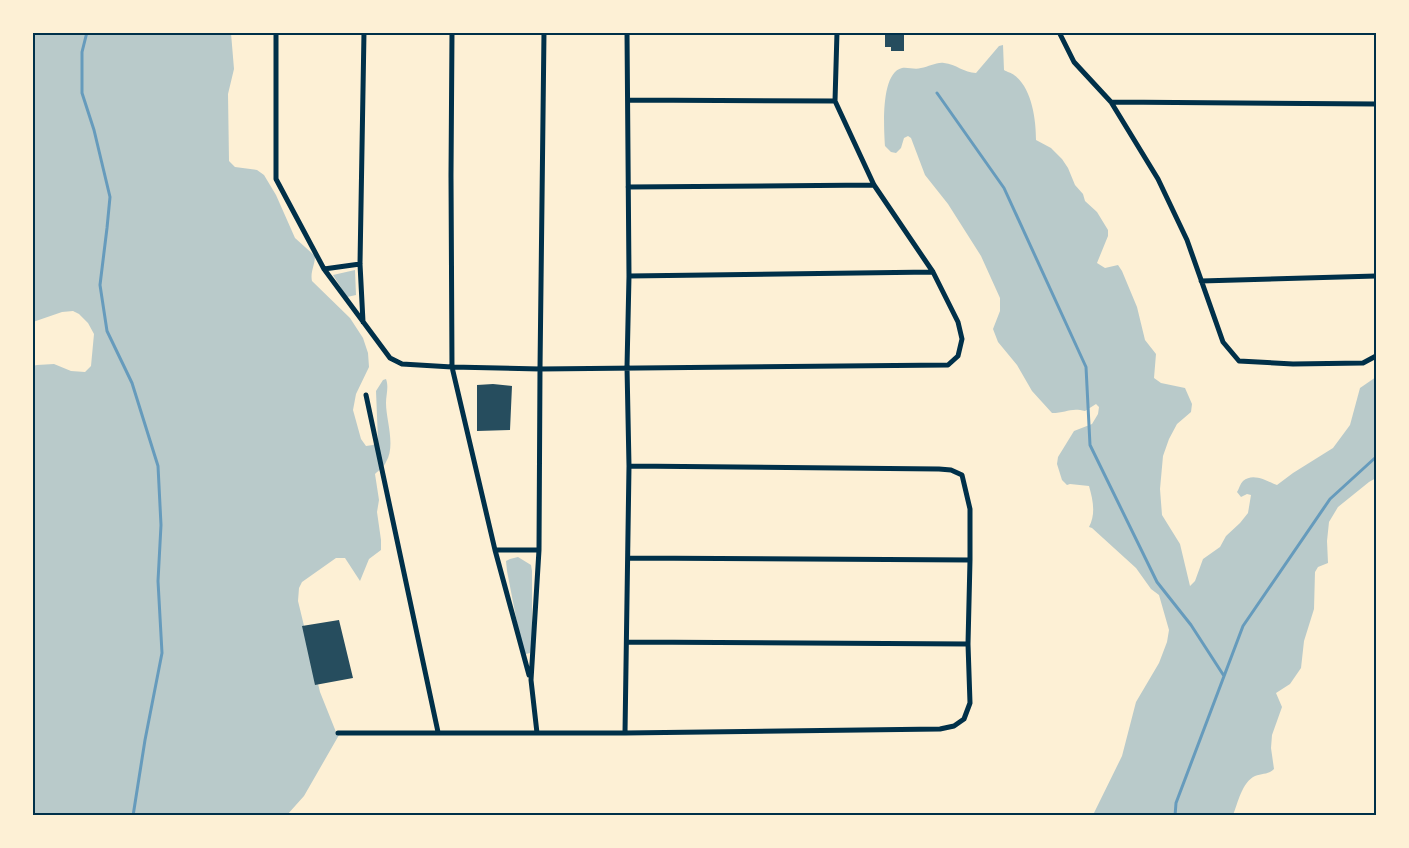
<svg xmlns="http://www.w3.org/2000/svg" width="1409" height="848" font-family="Overpass,sans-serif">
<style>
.green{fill:#b9caca}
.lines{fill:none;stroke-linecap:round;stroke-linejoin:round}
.stream{stroke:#669bbc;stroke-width:3}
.building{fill:#264d5e}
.minor{stroke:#003049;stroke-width:5}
.neatline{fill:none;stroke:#003049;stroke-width:2}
</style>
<rect width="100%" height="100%" fill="#fdf0d5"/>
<path class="green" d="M 33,33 L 231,33 L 234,69 L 228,94 L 229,161 L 235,167 L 257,170 L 264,175 L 276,195 L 295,238 L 315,256 C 315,265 310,272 312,281 L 350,318 L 363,338 L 368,353 L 369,367 L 356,394 L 353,410 L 361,439 L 366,446 L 373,445 L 378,441 L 376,391 L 383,380 L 386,379 C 389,387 386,395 386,403 C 386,420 396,446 386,462 C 384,467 379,470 375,474 L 379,500 L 377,512 L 381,540 L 381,550 L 369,559 L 360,581 L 345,558 L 336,558 L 302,582 L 299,588 L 298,601 L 320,692 L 336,732 L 339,735 L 304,796 L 287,815 L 33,815 L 32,366 L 37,365 L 54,364 L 71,371 L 85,372 L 91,366 L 94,334 L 88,323 L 79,314 L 73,311 L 62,312 L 33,322 Z
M 1003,45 L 1004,70 C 1007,72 1012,73 1014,75 C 1032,88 1036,120 1036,140 L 1051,148 L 1062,159 L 1068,168 L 1075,185 L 1083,194 L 1085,201 L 1097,212 L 1108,230 L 1108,236 L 1097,263 L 1105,268 L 1118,265 L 1122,271 L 1137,307 L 1145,340 L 1156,354 L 1154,378 L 1161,383 L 1185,388 L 1192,404 L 1191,412 L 1177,424 L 1169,439 L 1163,456 L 1160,489 L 1162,515 L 1180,544 L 1190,586 L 1195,581 L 1203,559 L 1220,547 L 1226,536 L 1240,523 L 1248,513 L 1251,495 L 1247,494 L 1241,497 L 1237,492 C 1239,489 1240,484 1243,481 C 1253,472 1267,481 1277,485 L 1293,473 L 1333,448 L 1350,425 L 1360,388 L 1376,377 L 1376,478 L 1369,482 L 1338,507 L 1329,522 L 1327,541 L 1328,563 L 1318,567 L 1315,572 L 1314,609 L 1304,641 L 1301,668 L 1290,684 L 1276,693 L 1282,707 L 1272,735 L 1271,748 L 1274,769 C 1268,775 1262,773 1255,776 C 1242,782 1238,803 1233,815 L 1093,815 L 1122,756 L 1136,702 L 1159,663 L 1167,642 L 1169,630 L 1159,595 L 1151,589 L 1136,568 L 1092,528 L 1089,527 C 1096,514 1093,500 1089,486 L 1070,484 L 1067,485 L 1062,480 L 1057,464 L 1058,457 L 1074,431 L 1092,424 L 1098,414 L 1099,407 L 1096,404 L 1085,411 C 1071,407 1066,413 1052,413 L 1032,391 L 1017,365 L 998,342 L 993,329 L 1000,311 L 1000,298 L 981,256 L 948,204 L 925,175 L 911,138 L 908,136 L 904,138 L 901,148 L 896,153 L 891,152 L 885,146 C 884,130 880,73 902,68 C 908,67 915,70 921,68 C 929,67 936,62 944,63 C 956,64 964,73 976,73 L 999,46 Z
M 355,270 L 356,295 L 347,297 L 333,275 Z
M 518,557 L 531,565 L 532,571 L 532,646 L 530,653 L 526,654 L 522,648 L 507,571 L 506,561 L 510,559 Z"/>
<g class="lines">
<path class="stream" d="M 87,32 L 82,52 L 82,93 L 94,130 L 110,197 L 107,228 L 100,285 L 107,331 L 132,383 L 158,466 L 161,525 L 158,581 L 162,653 L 145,740 L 133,816
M 937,93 L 1004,188 L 1086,367 L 1090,445 L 1157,582 L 1191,625 L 1224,676
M 1175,816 L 1176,803 L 1243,626 L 1330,499 L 1376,457"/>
</g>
<path class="building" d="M 885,32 L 904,33 L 904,51 L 891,51 L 891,47 L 885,47 Z
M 493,384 L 512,386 L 510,430 L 477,431 L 477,385 Z
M 339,620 L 353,678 L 315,685 L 302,626 Z"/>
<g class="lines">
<path class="minor" d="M 276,32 L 276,179 L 324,269 L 390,358 L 402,364 L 452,367 L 540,369 L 948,365 L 958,356 L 962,339 L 958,322 L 933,272 L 874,185 L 835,101 L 837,32
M 452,32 L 451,175 L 452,367 L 495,550 L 529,675
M 1059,32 L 1074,62 L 1111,102 L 1158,179 L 1187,240 L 1223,342 L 1239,361 L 1293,364 L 1363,363 L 1376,356
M 628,100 L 835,101
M 1111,102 L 1376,104
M 628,187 L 874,185
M 324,269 L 360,264
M 629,276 L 933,272
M 1201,281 L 1376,276
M 363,322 L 360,264 L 364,32
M 366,395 L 438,732
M 495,550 L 539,550
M 629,558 L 970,560
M 627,642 L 968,644
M 338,733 L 625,733 L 940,729 L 954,726 L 964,719 L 970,703 L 968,644 L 970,560 L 970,509 L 962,475 L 951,470 L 939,469 L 629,466
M 537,733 L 531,680 L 539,550 L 540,369 L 544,32
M 625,733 L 629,466 L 627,367 L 629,276 L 627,32"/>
</g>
<rect width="1409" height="848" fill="none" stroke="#fdf0d5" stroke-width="68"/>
<rect x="34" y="34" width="1341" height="780" class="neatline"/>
</svg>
